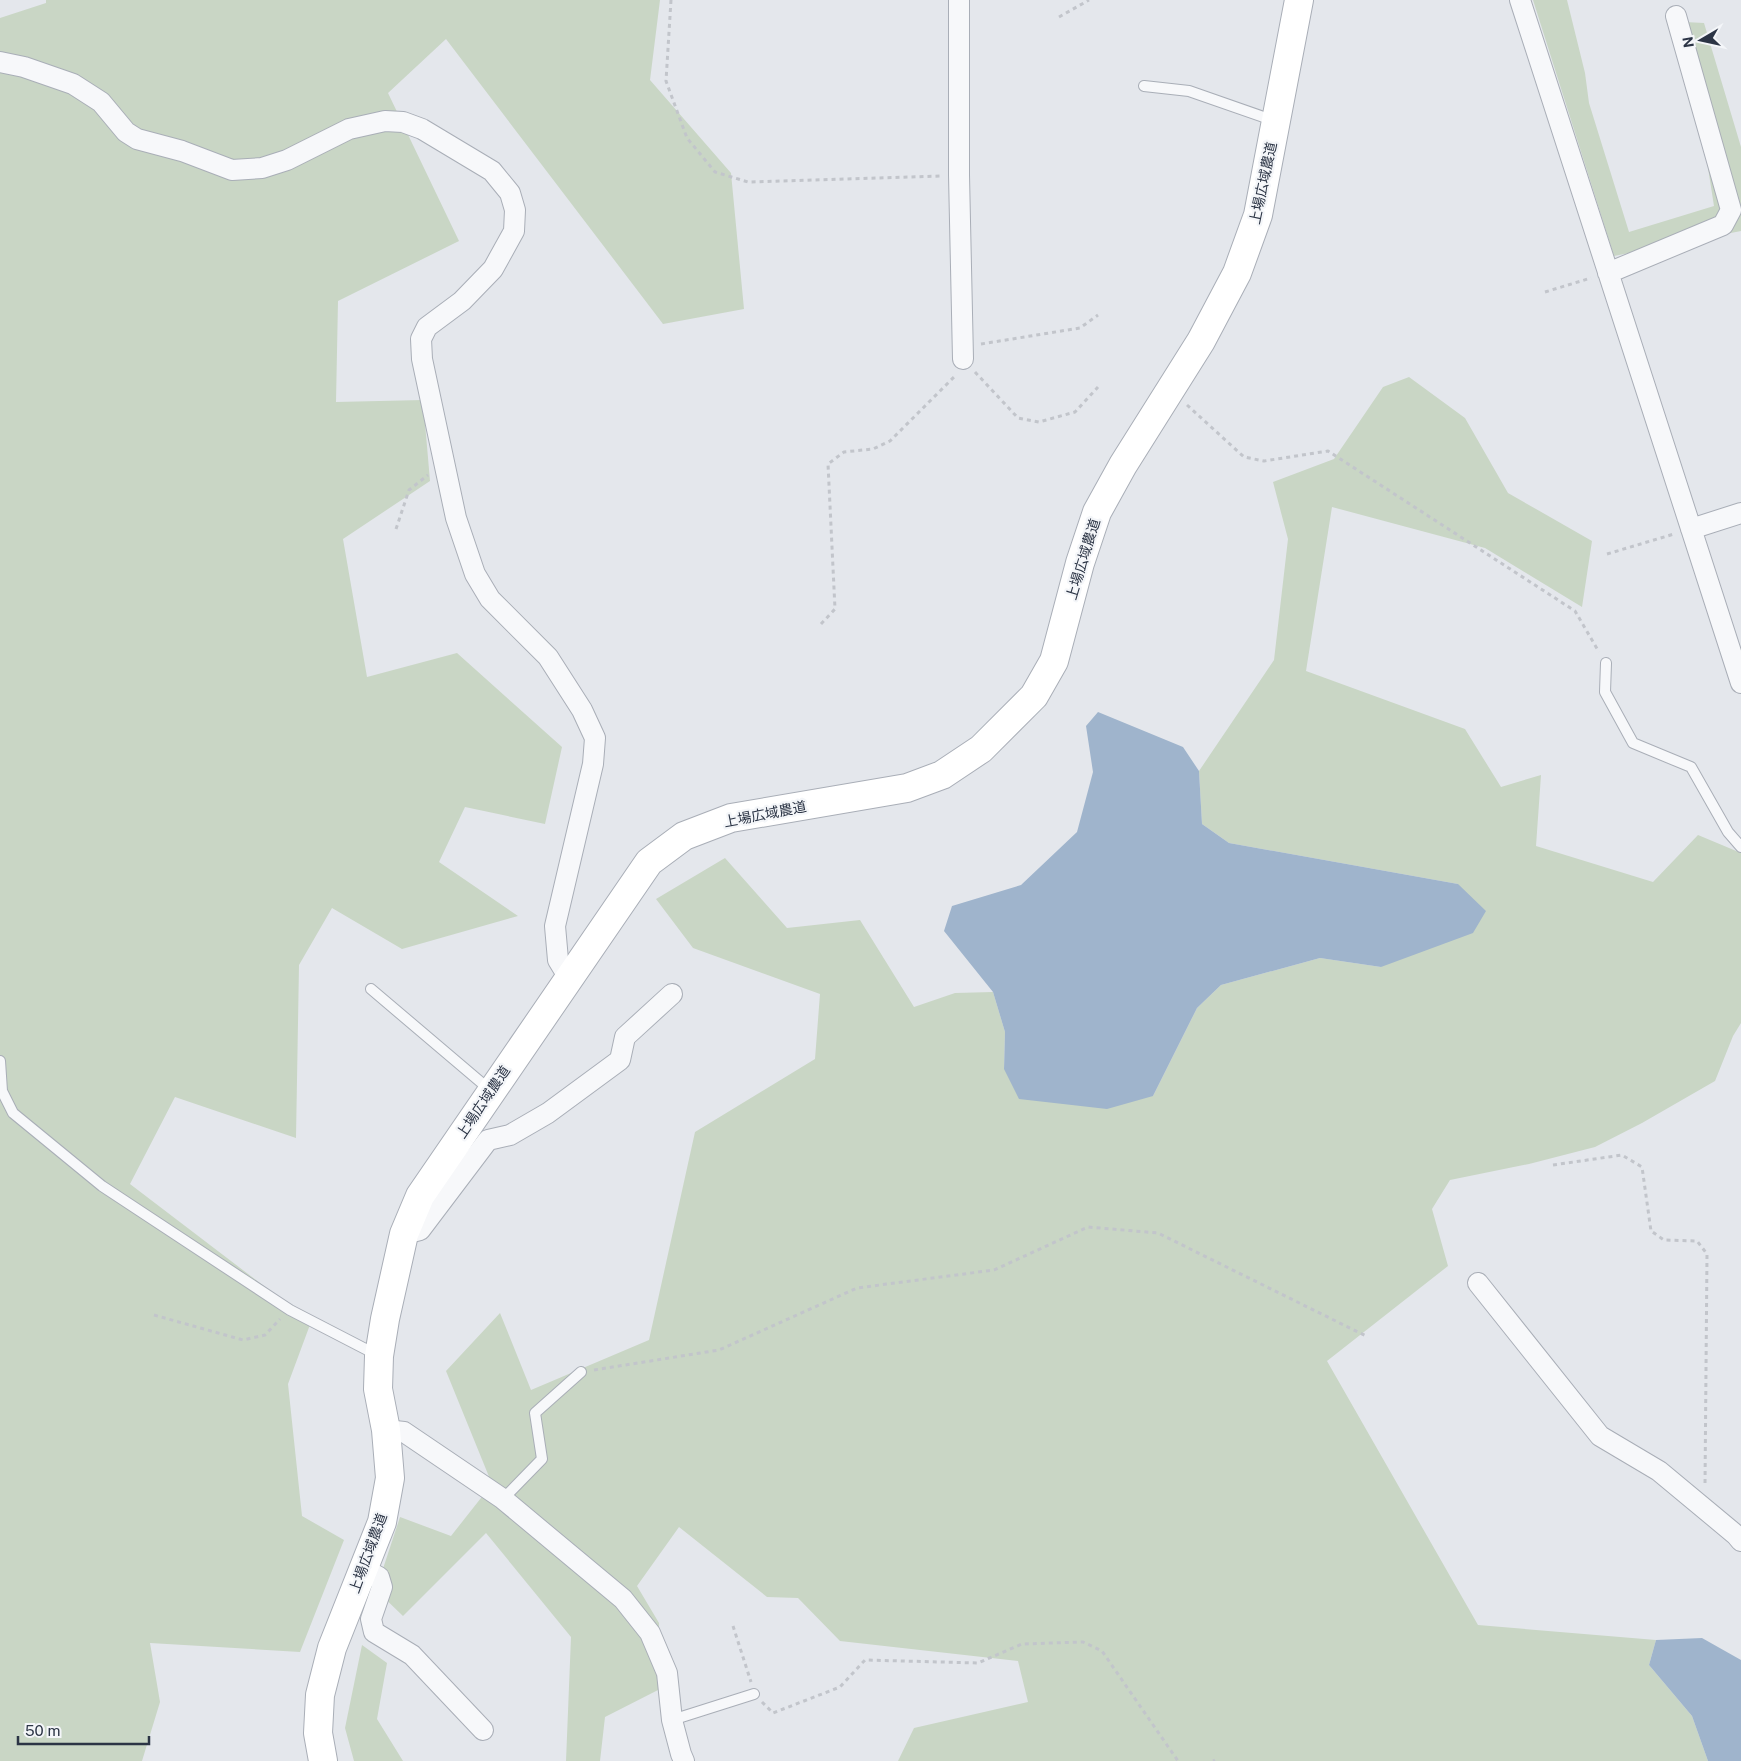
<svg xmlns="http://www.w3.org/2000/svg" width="1741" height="1761" font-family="'Public Sans','Noto Sans JP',sans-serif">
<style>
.green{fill:#c9d6c5}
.water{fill:#9fb4cc}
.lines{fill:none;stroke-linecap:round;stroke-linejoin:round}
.lane-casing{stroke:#a9aeb7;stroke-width:12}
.street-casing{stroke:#a9aeb7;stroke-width:22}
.secondary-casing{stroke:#a9aeb7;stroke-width:30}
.path{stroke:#c2c5cb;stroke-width:3;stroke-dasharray:4 4;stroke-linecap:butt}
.lane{stroke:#f7f8fa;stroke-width:10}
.street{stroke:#f7f8fa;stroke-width:20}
.secondary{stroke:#fff;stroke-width:28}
.labels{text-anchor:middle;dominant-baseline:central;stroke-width:4.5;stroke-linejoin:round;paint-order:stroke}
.street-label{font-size:14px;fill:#2b3445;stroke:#f4f6f9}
</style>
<rect width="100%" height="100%" fill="#e4e7ec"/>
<path class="green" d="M 46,0 L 660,0 L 650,80 L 731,173 L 744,309 L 663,324 L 446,39 L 388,93 L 459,241 L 338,301 L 336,402 L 423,400 L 430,481 L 343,539 L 367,677 L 457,653 L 562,747 L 545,824 L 465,807 L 439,862 L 518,916 L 402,949 L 332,908 L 299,965 L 296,1138 L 175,1097 L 130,1184 L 311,1322 L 288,1384 L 302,1516 L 344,1540 L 300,1652 L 150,1643 L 160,1702 L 142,1761 L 0,1761 L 0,18 L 46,3 Z
M 1533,0 L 1567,0 L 1585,73 L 1589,103 L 1629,232 L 1714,206 L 1685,22 L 1704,23 L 1741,147 L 1741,231 L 1614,256 Z
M 1409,377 L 1465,418 L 1508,493 L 1592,541 L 1582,607 L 1485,548 L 1332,507 L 1306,671 L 1465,729 L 1501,787 L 1541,775 L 1536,846 L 1653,882 L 1698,835 L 1741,853 L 1741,1023 L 1733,1036 L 1715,1081 L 1642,1123 L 1595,1147 L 1529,1164 L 1450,1180 L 1432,1209 L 1448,1266 L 1327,1361 L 1478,1625 L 1656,1640 L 1649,1665 L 1692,1716 L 1708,1761 L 898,1761 L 914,1728 L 1028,1702 L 1018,1661 L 840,1641 L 798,1598 L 767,1597 L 679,1527 L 637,1586 L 659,1623 L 660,1689 L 605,1717 L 600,1761 L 566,1761 L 571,1637 L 486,1533 L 403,1616 L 376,1590 L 400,1517 L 451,1536 L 492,1484 L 446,1371 L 500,1313 L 531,1390 L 649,1340 L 695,1132 L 815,1059 L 820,994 L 693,948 L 656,899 L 725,858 L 787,928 L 860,920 L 914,1007 L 955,993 L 993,992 L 1005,1032 L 1004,1069 L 1153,1096 L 1197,1008 L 1221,985 L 1320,958 L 1381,967 L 1458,884 L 1229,843 L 1202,824 L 1199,771 L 1274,660 L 1288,539 L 1273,482 L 1334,459 L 1383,387 Z
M 362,1645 L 387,1663 L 377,1719 L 403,1761 L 354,1761 L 345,1728 Z"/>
<path class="water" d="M 1098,712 L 1183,747 L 1199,771 L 1202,824 L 1229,843 L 1458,884 L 1486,911 L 1473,933 L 1381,967 L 1320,958 L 1221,985 L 1197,1008 L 1153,1096 L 1107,1109 L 1019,1099 L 1004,1069 L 1005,1032 L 993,992 L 944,931 L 952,906 L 1021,885 L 1077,832 L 1093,772 L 1086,726 Z
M 1702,1638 L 1741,1660 L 1741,1761 L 1708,1761 L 1692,1716 L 1649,1665 L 1656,1640 Z"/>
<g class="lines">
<defs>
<path id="lane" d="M 1144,86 L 1189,91 L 1275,121
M 1606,663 L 1605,692 L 1633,743 L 1691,767 L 1728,832 L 1741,847
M 371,989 L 490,1090
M 0,1061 L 2,1091 L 13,1113 L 102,1186 L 290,1310 L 379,1356
M 503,1499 L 542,1459 L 535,1413 L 581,1372
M 672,1720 L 754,1694"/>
<path id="street" d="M 959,0 L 959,175 L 963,359
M 1520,0 L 1741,683
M 0,62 L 24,67 L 73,84 L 101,102 L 126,132 L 137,139 L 182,151 L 232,170 L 262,168 L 287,160 L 349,129 L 385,121 L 403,122 L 422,129 L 492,171 L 510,193 L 515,210 L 514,231 L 493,269 L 462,301 L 427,327 L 421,339 L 422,359 L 456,518 L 475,574 L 490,599 L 548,657 L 582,710 L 595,738 L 593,764 L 555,926 L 558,960 L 569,978
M 1608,273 L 1723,225 L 1731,210 L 1676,16
M 1691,529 L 1741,513
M 404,1234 L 420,1230 L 488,1140 L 510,1135 L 548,1113 L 620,1060 L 625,1037 L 672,994
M 1478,1283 L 1600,1436 L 1659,1471 L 1736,1535 L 1741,1541
M 386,1430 L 404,1432 L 503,1499 L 623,1599 L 650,1633 L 667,1673 L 672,1720 L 681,1754 L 684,1761
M 363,1568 L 379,1577 L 382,1587 L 371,1619 L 374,1632 L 412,1655 L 483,1730"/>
<path id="secondary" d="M 323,1761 L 318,1733 L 320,1695 L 332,1648 L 382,1522 L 390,1478 L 386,1430 L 378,1389 L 379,1356 L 385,1319 L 404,1234 L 420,1196 L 649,862 L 684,836 L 731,818 L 907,788 L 942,775 L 981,749 L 1034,696 L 1054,661 L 1080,563 L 1097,512 L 1123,465 L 1201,341 L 1237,273 L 1258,215 L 1299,0"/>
</defs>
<use href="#lane" class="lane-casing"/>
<use href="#street" class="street-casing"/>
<use href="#secondary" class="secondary-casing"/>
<path class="path" d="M 671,0 L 666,81 L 687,138 L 715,172 L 748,182 L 941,176
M 1059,17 L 1089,0
M 1545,292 L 1591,278
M 981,344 L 1080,328 L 1098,315
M 975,372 L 1018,418 L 1039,422 L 1075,412 L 1098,387
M 1187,405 L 1244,457 L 1264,461 L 1328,451 L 1575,611 L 1599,652
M 396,529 L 409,490 L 428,475
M 1607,554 L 1674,534
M 821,624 L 835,609 L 828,464 L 844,452 L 873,449 L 890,441 L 954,377 L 956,374
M 1553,1165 L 1622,1155 L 1642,1167 L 1651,1231 L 1664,1240 L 1697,1241 L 1707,1254 L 1705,1486
M 154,1315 L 243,1340 L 265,1335 L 280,1319
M 594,1370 L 719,1350 L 857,1288 L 994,1270 L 1088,1227 L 1158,1233 L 1368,1337
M 733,1626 L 751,1682
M 762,1702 L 773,1713 L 840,1687 L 865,1660 L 978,1663 L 1022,1644 L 1083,1642 L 1102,1651 L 1178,1761
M 1213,1761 L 1215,1760"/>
<use href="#lane" class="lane"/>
<use href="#street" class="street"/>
<use href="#secondary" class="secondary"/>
</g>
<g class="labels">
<g class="street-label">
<text transform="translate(1263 183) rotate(-78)">上場広域農道</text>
<text transform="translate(1083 559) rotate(-73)">上場広域農道</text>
<text transform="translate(765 814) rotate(-11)">上場広域農道</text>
<text transform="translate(483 1102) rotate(-56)">上場広域農道</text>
<text transform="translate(368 1553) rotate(-70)">上場広域農道</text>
</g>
</g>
<g transform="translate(1701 40) rotate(261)" stroke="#f4f6f9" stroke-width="4" paint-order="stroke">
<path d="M0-4L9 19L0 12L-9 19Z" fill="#2b3445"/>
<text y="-8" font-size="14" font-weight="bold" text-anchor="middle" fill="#2b3445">N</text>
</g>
<path d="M18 1736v8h131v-8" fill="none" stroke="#2b3445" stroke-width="2.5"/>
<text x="25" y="1736" font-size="15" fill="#2b3445" stroke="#f4f6f9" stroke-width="4" paint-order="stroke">50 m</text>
</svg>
